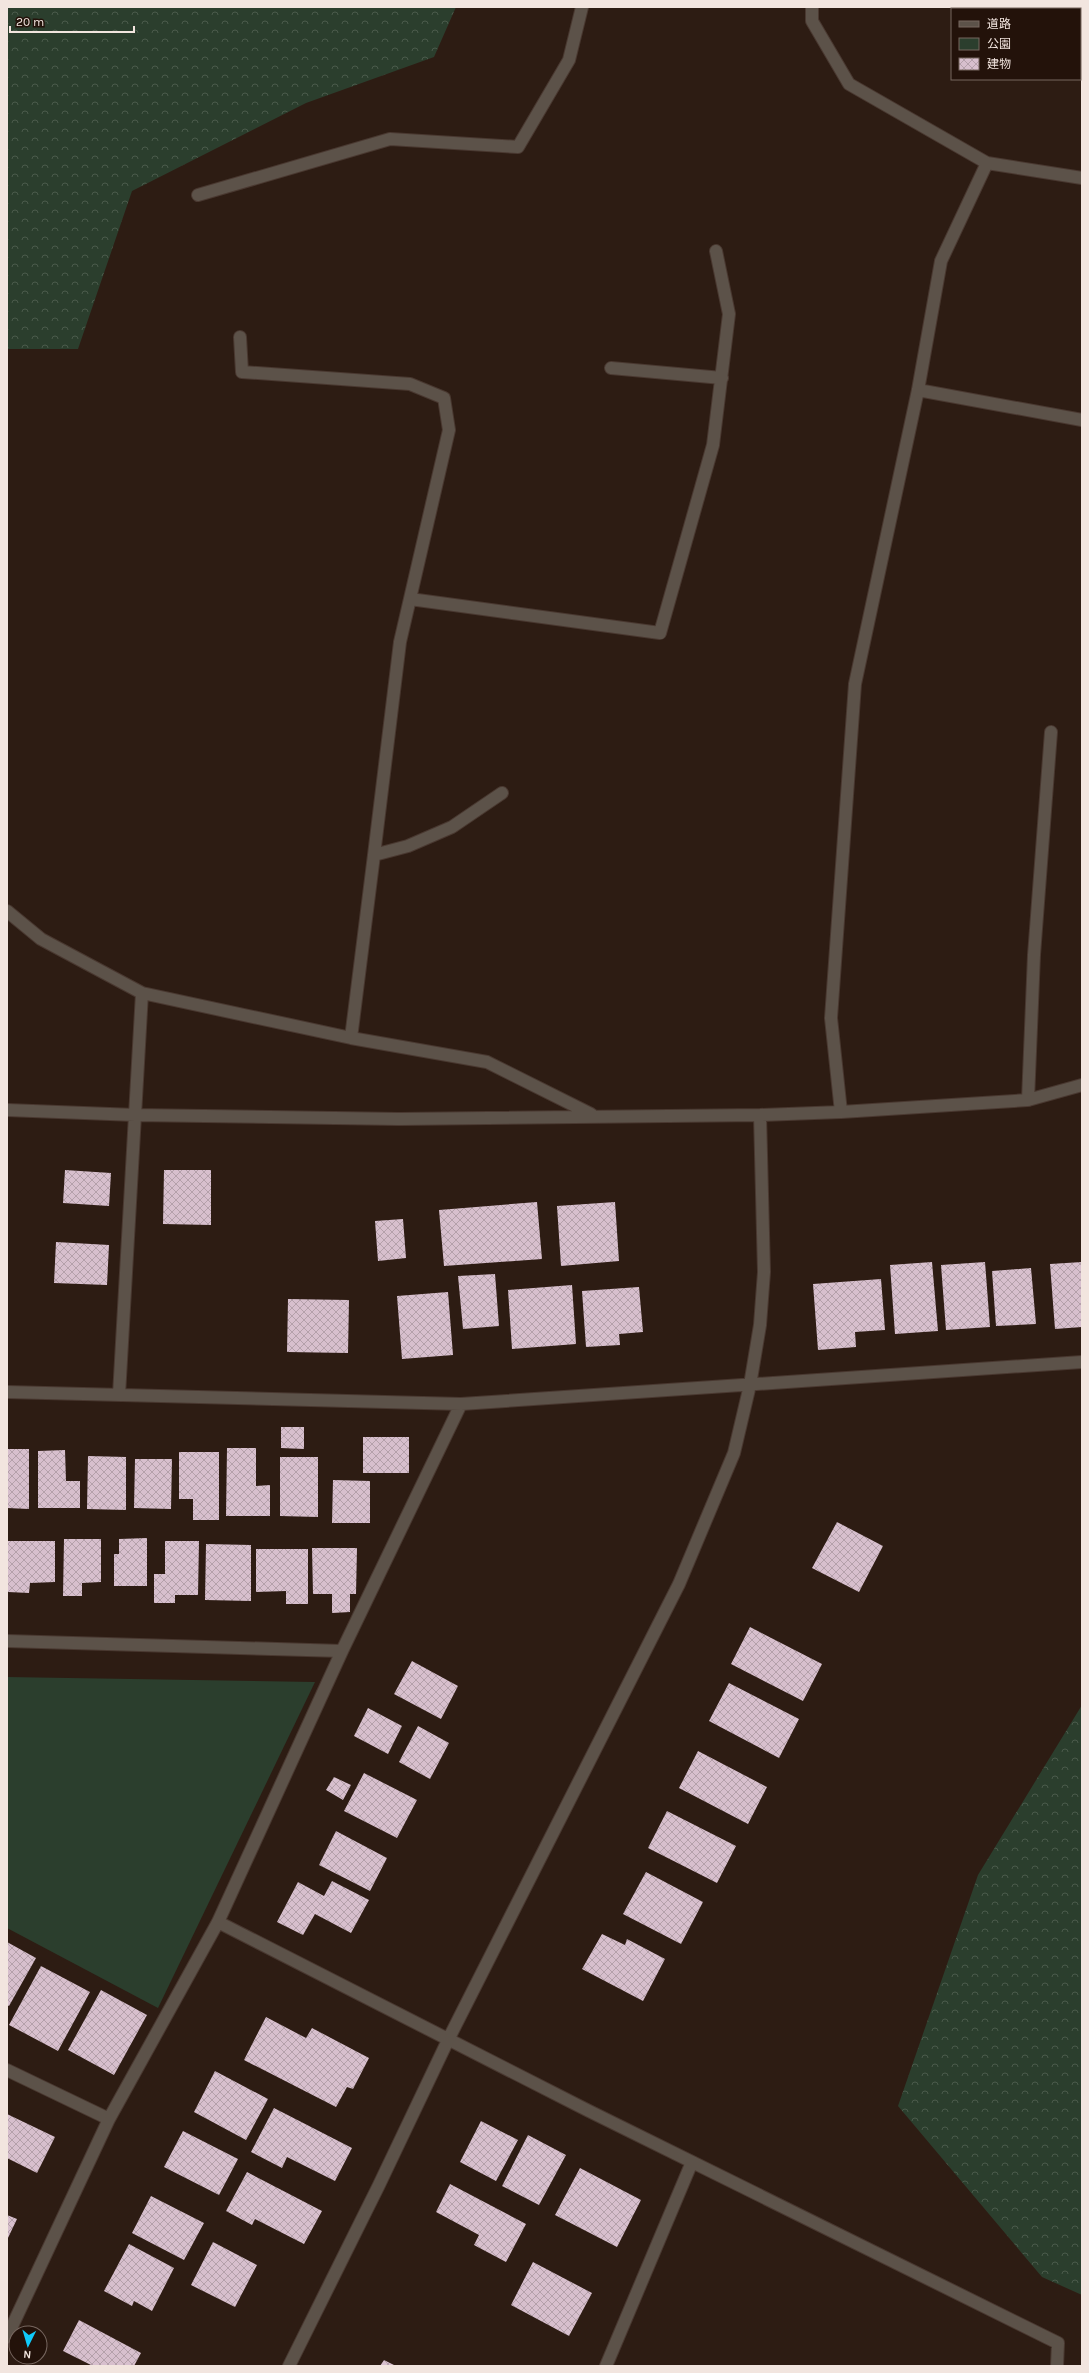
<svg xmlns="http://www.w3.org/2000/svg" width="1089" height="2373" font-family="Karla,'Noto Sans JP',sans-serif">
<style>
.green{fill:#2b3e2d}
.forest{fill:url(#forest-crowns)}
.building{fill:url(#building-cross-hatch)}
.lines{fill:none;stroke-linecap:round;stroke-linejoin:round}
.minor-casing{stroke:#493830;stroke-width:14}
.minor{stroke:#5c5249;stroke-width:12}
</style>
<defs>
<pattern id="forest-crowns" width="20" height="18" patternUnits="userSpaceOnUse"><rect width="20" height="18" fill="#2b3e2d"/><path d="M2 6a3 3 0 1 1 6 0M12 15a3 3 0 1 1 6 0" fill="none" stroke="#4a5a4b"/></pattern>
<pattern id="building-cross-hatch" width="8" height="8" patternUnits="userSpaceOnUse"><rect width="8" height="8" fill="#d7bfcd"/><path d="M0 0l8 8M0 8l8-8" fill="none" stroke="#b4a0aa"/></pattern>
</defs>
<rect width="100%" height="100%" fill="#2d1c13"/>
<path class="green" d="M 7,1677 L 315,1682 L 158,2008 L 7,1928 Z"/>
<path class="forest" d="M 7,7 L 456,7 L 434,57 L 306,103 L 132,191 L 78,349 L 7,349 Z
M 1082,1705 L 1082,2295 L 1042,2277 L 898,2106 L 978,1875 Z"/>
<path class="building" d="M 65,1170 L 111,1173 L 109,1206 L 63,1203 Z
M 164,1170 L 211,1170 L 211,1225 L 163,1224 Z
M 537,1202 L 542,1259 L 444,1266 L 439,1210 Z
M 615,1202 L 619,1261 L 561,1266 L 557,1206 Z
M 403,1219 L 406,1258 L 378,1261 L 375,1221 Z
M 56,1242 L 109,1245 L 107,1285 L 54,1283 Z
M 932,1262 L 938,1331 L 895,1334 L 890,1265 Z
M 985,1262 L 990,1327 L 946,1330 L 941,1265 Z
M 1082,1262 L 1082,1327 L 1055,1329 L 1050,1264 Z
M 1031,1268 L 1036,1324 L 996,1326 L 992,1271 Z
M 495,1274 L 499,1326 L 463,1329 L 458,1276 Z
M 881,1279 L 885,1330 L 855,1332 L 856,1347 L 818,1350 L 813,1284 Z
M 572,1285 L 576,1344 L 512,1349 L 508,1290 Z
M 639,1287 L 643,1332 L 619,1334 L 620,1345 L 586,1347 L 582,1291 Z
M 448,1292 L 453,1355 L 402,1359 L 397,1296 Z
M 288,1299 L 349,1300 L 348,1353 L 287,1352 Z
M 281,1427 L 304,1427 L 304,1449 L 281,1448 Z
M 363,1437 L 409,1437 L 409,1473 L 363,1473 Z
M 227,1448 L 256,1448 L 256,1486 L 270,1485 L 270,1516 L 226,1516 Z
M 7,1449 L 29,1449 L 29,1509 L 7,1508 Z
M 65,1450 L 66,1481 L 80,1481 L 80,1508 L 38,1508 L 38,1451 Z
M 179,1452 L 219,1452 L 219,1520 L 193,1520 L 193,1499 L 179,1499 Z
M 88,1456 L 126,1457 L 126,1510 L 87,1509 Z
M 280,1457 L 318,1457 L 318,1517 L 280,1516 Z
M 135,1459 L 172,1459 L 171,1509 L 134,1508 Z
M 333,1480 L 370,1481 L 370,1523 L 332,1523 Z
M 837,1522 L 883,1546 L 859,1592 L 812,1568 Z
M 147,1538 L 147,1586 L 114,1586 L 114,1554 L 119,1554 L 119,1539 Z
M 64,1539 L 101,1539 L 101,1582 L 82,1583 L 82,1596 L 63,1596 Z
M 8,1541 L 55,1541 L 55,1582 L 30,1583 L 29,1593 L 8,1592 Z
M 165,1541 L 199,1541 L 198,1595 L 175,1595 L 175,1603 L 154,1603 L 154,1574 L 165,1574 Z
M 206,1544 L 251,1545 L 251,1601 L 205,1600 Z
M 312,1548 L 357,1548 L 356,1594 L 350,1594 L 350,1612 L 332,1613 L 332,1594 L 313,1594 Z
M 256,1549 L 308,1549 L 308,1604 L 286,1604 L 286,1591 L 256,1592 Z
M 750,1627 L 822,1664 L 803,1701 L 731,1664 Z
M 412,1661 L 458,1686 L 441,1719 L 394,1694 Z
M 729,1683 L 799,1719 L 779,1758 L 709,1721 Z
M 368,1708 L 402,1726 L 388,1754 L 354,1736 Z
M 418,1726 L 449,1743 L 430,1779 L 399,1762 Z
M 698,1751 L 767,1787 L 748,1824 L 679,1788 Z
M 364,1773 L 417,1800 L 397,1838 L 344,1811 Z
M 334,1777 L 351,1785 L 343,1800 L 326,1790 Z
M 667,1811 L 736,1846 L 717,1883 L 648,1848 Z
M 336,1831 L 387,1858 L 370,1891 L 319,1865 Z
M 646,1872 L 703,1902 L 681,1944 L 623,1914 Z
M 332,1881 L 369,1900 L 351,1933 L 315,1914 L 303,1935 L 277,1922 L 298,1882 L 324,1896 Z
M 602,1934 L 625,1945 L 627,1939 L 665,1959 L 643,2001 L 582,1969 Z
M 7,1942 L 36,1958 L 9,2006 L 7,2005 Z
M 41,1966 L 90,1992 L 58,2051 L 9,2025 Z
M 101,1990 L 147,2015 L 114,2075 L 68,2050 Z
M 266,2017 L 306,2038 L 312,2028 L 369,2058 L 353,2089 L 347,2087 L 336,2107 L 244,2060 Z
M 215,2071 L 268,2099 L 246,2140 L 194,2112 Z
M 274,2108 L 352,2148 L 335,2181 L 287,2157 L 282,2168 L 251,2152 Z
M 7,2114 L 55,2137 L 37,2173 L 7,2158 Z
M 481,2121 L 518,2140 L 496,2181 L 460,2162 Z
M 183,2131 L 238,2159 L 219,2195 L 164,2167 Z
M 528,2135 L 566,2155 L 539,2205 L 502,2186 Z
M 580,2168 L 641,2200 L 617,2247 L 555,2215 Z
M 247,2172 L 322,2211 L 304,2244 L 255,2219 L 252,2225 L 226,2211 Z
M 450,2184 L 526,2224 L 506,2262 L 474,2245 L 479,2235 L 436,2212 Z
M 151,2196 L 204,2223 L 184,2260 L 132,2233 Z
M 7,2215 L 17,2219 L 7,2240 Z
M 213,2242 L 257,2265 L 235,2307 L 191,2285 Z
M 129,2244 L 174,2268 L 152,2311 L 134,2301 L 132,2306 L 104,2291 Z
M 533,2262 L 592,2293 L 569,2336 L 511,2305 Z
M 79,2320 L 141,2353 L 134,2366 L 93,2366 L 63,2351 Z
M 384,2360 L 396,2366 L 380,2366 Z"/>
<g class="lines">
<defs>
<path id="minor" d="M 812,7 L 812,21 L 849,84 L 987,163
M 198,195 L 390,139 L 518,147 L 569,60 L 582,7
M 240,337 L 242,372 L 410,384 L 444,398 L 449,430 L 400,642 L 374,855
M 611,368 L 722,378
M 918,390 L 1082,420
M 410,599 L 660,633 L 713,445 L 729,314 L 716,251
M 7,911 L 41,939 L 142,993 L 351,1038 L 487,1062 L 591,1114
M 351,1038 L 374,855 L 408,846 L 452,827 L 502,793
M 1028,1100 L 1034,955 L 1051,732
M 7,1110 L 135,1115 L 399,1119 L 760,1115 L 841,1112 L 1028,1100 L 1082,1085
M 841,1112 L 831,1018 L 855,684 L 918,390 L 941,261 L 987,163 L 1082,178
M 7,1392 L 461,1404 L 1082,1362
M 119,1395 L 142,993
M 7,1641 L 342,1651
M 218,1922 L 587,2110 L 1058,2343 L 1057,2366
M 7,2070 L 109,2119
M 7,2337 L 109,2119 L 218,1922 L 342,1651 L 461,1404
M 289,2366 L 379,2185 L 449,2038 L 679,1584 L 734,1453 L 750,1385 L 760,1325 L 764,1272 L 760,1115
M 606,2366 L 692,2162"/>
</defs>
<use href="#minor" class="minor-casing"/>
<use href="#minor" class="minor"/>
</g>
<rect width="1089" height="2373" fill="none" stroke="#f2e5df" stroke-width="16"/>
<rect x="951" y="8" width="130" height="72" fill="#23120a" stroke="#76665f"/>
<rect x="959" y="21" width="20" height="6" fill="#5c5249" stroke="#76665f"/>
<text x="987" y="28" font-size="12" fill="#f2e5df">道路</text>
<rect x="959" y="38" width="20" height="12" fill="#2b3e2d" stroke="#76665f"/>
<text x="987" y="48" font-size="12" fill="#f2e5df">公園</text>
<rect x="959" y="58" width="20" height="12" fill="url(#building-cross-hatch)" stroke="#76665f"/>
<text x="987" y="68" font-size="12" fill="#f2e5df">建物</text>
<g transform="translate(28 2345) rotate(185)"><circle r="19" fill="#23120a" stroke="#76665f"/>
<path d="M0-3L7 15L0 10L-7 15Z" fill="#10cafa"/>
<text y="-6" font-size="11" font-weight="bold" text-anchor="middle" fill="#f2e5df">N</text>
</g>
<path d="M10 26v6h124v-6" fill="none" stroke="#f2e5df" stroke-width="2"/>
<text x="16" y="26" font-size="12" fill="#f2e5df" stroke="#23120a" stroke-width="3" paint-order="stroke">20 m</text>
</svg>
